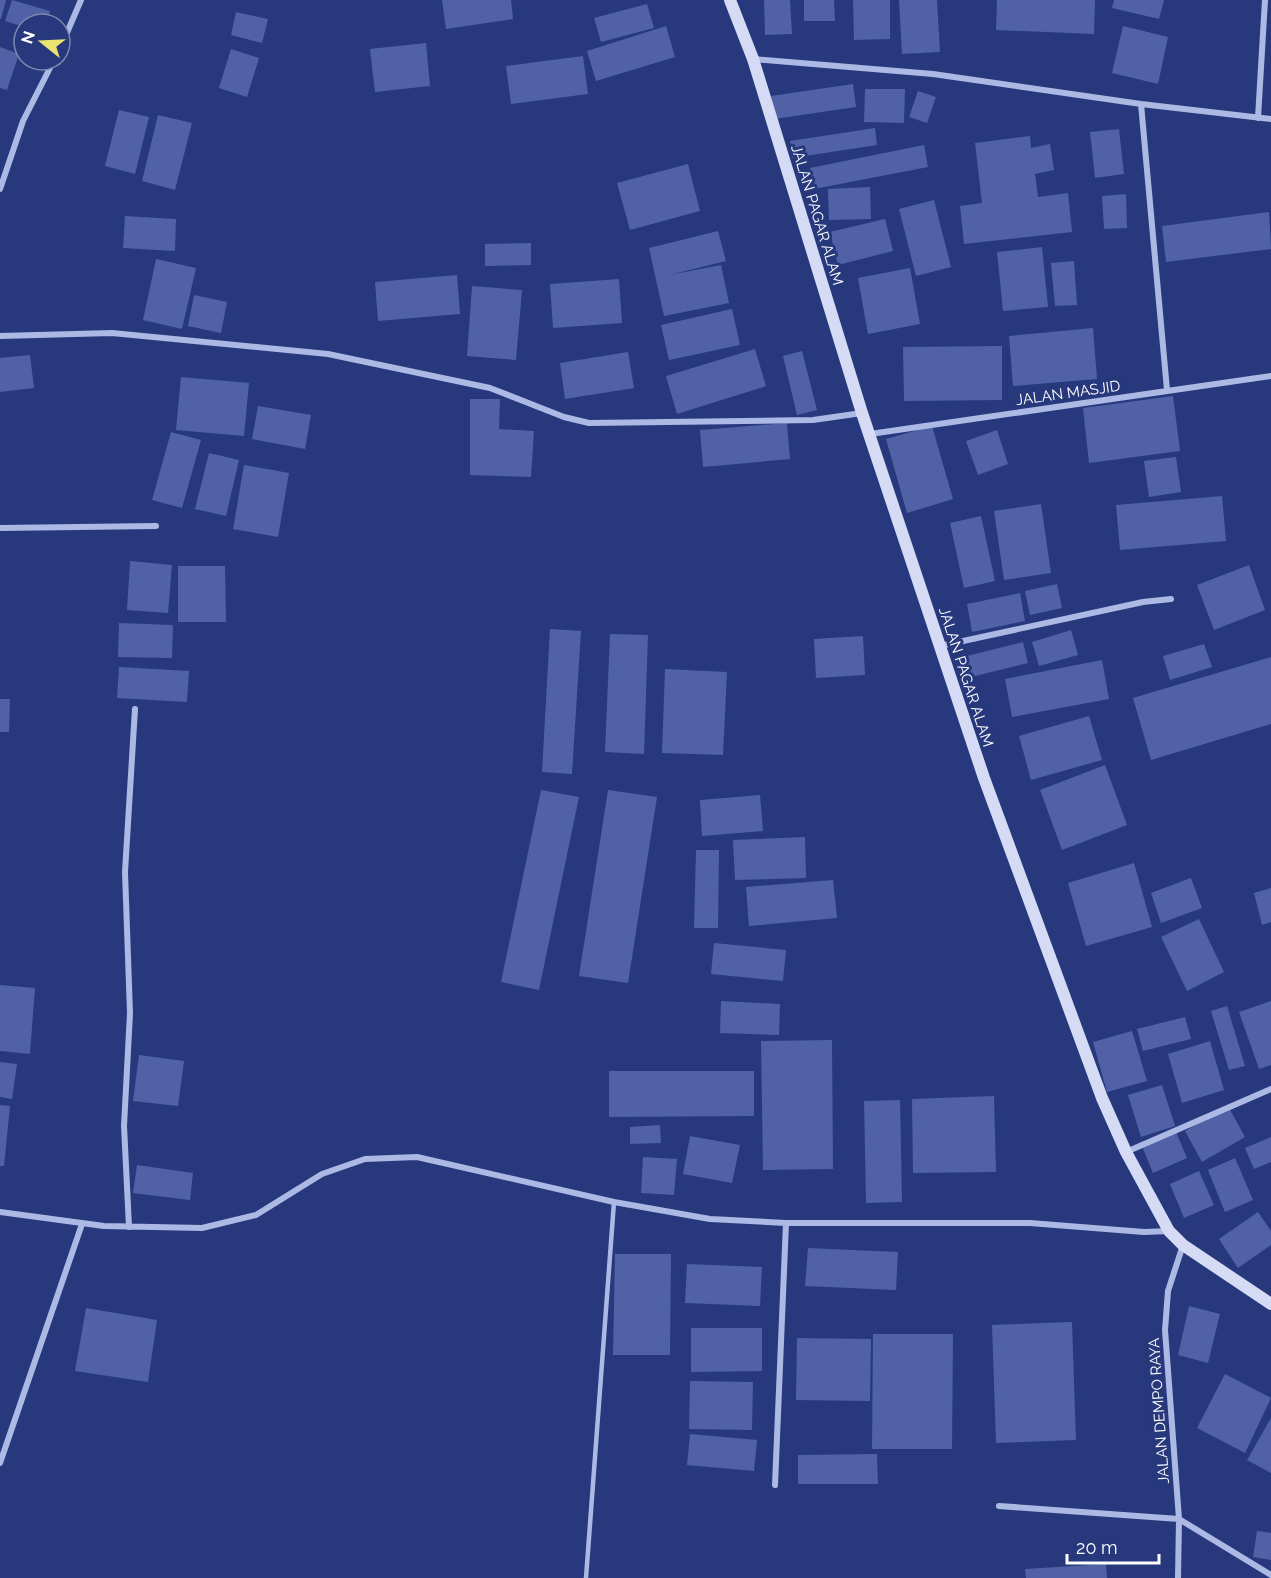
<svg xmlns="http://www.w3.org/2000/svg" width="1271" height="1578" font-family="Raleway,sans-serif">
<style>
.building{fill:#5062a5}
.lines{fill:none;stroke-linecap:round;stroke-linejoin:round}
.lane{stroke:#acb9e4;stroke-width:4.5}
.street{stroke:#acb9e4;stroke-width:6}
.secondary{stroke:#d5dbf4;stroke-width:12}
.labels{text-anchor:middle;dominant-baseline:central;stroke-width:6;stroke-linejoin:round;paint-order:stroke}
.street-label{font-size:15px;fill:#fff;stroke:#27397c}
</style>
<rect width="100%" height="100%" fill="#27397c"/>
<path class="building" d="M 0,0 L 6,0 L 1,19 L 0,19 Z
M 12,0 L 50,11 L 46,24 L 24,24 L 24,27 L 5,21 Z
M 442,0 L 511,0 L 513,19 L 446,29 Z
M 764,0 L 790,0 L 792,34 L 765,35 Z
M 804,0 L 834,0 L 835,21 L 804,21 Z
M 853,0 L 890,0 L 890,39 L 854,40 Z
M 899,0 L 937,0 L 940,52 L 902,54 Z
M 997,0 L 1095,0 L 1094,34 L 996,30 Z
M 1114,0 L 1164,0 L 1159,19 L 1112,8 Z
M 647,4 L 654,28 L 601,42 L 594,18 Z
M 236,12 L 268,19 L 262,43 L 231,35 Z
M 666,26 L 675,57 L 596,81 L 587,51 Z
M 1123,26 L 1168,37 L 1158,84 L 1112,73 Z
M 426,43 L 430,86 L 375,92 L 370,49 Z
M 0,47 L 19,54 L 7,90 L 0,88 Z
M 231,49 L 259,58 L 247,97 L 219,88 Z
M 583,56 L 588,94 L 511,104 L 506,66 Z
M 853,84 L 856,107 L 774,119 L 771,96 Z
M 865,89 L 905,89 L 904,123 L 864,122 Z
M 918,91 L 936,97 L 927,123 L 909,117 Z
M 119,110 L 149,117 L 135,174 L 105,166 Z
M 158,115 L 192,123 L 175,190 L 142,181 Z
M 875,128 L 877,145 L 792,158 L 790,141 Z
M 1119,129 L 1124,174 L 1095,178 L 1090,132 Z
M 1030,136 L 1031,148 L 1050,144 L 1054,170 L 1035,174 L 1038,197 L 1068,193 L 1072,232 L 964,244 L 960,206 L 982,203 L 975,143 Z
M 924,145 L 928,167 L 814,189 L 810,168 Z
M 688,164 L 700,211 L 630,230 L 617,183 Z
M 870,187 L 871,219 L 829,220 L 828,189 Z
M 1126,194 L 1127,228 L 1104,229 L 1102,196 Z
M 934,200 L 951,267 L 916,276 L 899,209 Z
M 1269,212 L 1271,249 L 1166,262 L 1162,226 Z
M 125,216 L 176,219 L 175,251 L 123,248 Z
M 885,219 L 893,251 L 838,265 L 830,232 Z
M 718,231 L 726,261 L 669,275 L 721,265 L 729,303 L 664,316 L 649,248 Z
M 531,243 L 531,265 L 485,266 L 485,244 Z
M 1042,247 L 1048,307 L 1003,311 L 997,252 Z
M 156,259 L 196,268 L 182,329 L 143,320 Z
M 1074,261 L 1077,305 L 1055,306 L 1051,263 Z
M 910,268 L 920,324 L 868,334 L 858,278 Z
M 457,275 L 460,314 L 378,321 L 375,282 Z
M 619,279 L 622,323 L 553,328 L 550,284 Z
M 472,286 L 522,290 L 516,360 L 467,356 Z
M 194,295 L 227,302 L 221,333 L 188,326 Z
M 732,309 L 740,345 L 669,360 L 661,325 Z
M 1093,328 L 1097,379 L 1013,386 L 1009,336 Z
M 1002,346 L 1002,400 L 904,401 L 903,347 Z
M 755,349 L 766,386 L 677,414 L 666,376 Z
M 802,351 L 817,410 L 797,415 L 783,356 Z
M 628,352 L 634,388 L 565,399 L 560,363 Z
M 30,355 L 34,388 L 0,392 L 0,358 Z
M 181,377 L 249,383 L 244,436 L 176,430 Z
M 1173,396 L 1180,451 L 1089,463 L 1083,408 Z
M 470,399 L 500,399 L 499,429 L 534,431 L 531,477 L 470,475 Z
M 258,406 L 311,415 L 305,449 L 252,439 Z
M 787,423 L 790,459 L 703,467 L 700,430 Z
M 932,426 L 953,499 L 907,513 L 886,439 Z
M 997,430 L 1008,464 L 978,475 L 966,441 Z
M 171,432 L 201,440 L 182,508 L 152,500 Z
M 209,453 L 239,460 L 226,516 L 195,509 Z
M 1176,457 L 1181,492 L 1149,497 L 1144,461 Z
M 244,465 L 289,473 L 278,537 L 233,529 Z
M 1222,496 L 1226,541 L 1120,550 L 1116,505 Z
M 1041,504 L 1051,573 L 1004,580 L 994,511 Z
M 981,516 L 995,581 L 964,588 L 950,523 Z
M 130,561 L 172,565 L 168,613 L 127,610 Z
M 1249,565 L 1265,610 L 1214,630 L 1197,585 Z
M 178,566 L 225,566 L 226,622 L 178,622 Z
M 1057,584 L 1062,608 L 1030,615 L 1025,591 Z
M 1020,593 L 1025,621 L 972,632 L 967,604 Z
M 119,623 L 173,625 L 172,658 L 118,657 Z
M 550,629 L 581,631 L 572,774 L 542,772 Z
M 1071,630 L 1078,655 L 1039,666 L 1032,642 Z
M 610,634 L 648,635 L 644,754 L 605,752 Z
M 863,636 L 865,675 L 816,678 L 814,639 Z
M 1023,642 L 1028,663 L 963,679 L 959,658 Z
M 1204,644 L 1212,667 L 1170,680 L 1163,656 Z
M 1271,657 L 1271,724 L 1151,760 L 1133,698 Z
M 1102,660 L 1109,699 L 1012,717 L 1005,679 Z
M 119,667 L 189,671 L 187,702 L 117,698 Z
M 665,669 L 727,672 L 723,755 L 662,753 Z
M 0,699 L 10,699 L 9,732 L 0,732 Z
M 1089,716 L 1102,760 L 1031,780 L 1019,736 Z
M 1105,765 L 1127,825 L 1062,850 L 1040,790 Z
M 541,790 L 579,797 L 539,990 L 501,982 Z
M 608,790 L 657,797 L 628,983 L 579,976 Z
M 760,795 L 763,831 L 702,836 L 700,800 Z
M 805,837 L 806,878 L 735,880 L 733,840 Z
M 696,850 L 719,850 L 718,928 L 694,928 Z
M 1134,863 L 1152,927 L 1086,946 L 1068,883 Z
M 1191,878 L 1202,908 L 1161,923 L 1151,893 Z
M 833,880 L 837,918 L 749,926 L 746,887 Z
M 1271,888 L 1271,922 L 1262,925 L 1254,893 Z
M 1199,919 L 1224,972 L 1187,991 L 1161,937 Z
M 714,943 L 786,950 L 783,981 L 711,974 Z
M 0,985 L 35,988 L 30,1054 L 0,1051 Z
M 721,1001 L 780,1004 L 779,1035 L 720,1033 Z
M 1271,1001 L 1271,1065 L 1259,1069 L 1239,1012 Z
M 1227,1006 L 1245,1066 L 1229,1070 L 1211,1011 Z
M 1185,1017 L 1191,1039 L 1143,1051 L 1137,1029 Z
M 1132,1031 L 1147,1081 L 1107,1092 L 1093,1042 Z
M 832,1040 L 833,1169 L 763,1170 L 761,1041 Z
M 1210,1041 L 1224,1090 L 1182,1103 L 1168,1054 Z
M 139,1055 L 184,1061 L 178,1106 L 133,1101 Z
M 0,1062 L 17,1064 L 12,1099 L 0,1097 Z
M 609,1071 L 754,1071 L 754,1116 L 609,1117 Z
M 1162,1085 L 1175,1126 L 1141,1137 L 1128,1095 Z
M 994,1096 L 996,1172 L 913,1173 L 912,1099 Z
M 900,1100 L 902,1202 L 866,1203 L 864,1101 Z
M 0,1105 L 10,1106 L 4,1166 L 0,1166 Z
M 1228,1106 L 1245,1137 L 1202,1162 L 1185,1131 Z
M 660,1125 L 661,1143 L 630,1144 L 630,1127 Z
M 1176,1132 L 1187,1158 L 1153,1173 L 1142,1146 Z
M 690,1136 L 740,1145 L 732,1183 L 683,1174 Z
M 1271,1137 L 1271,1162 L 1254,1169 L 1245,1148 Z
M 643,1157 L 677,1159 L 674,1195 L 641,1193 Z
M 1235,1158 L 1253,1200 L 1225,1212 L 1208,1170 Z
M 137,1165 L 193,1173 L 190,1200 L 133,1193 Z
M 1199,1171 L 1214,1205 L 1184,1218 L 1170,1184 Z
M 1258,1212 L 1271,1231 L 1271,1245 L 1238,1268 L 1219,1239 Z
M 808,1248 L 898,1252 L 896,1290 L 805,1286 Z
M 615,1254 L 671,1254 L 670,1355 L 613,1355 Z
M 687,1264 L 762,1267 L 760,1306 L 685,1303 Z
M 1189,1306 L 1220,1314 L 1208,1363 L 1178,1355 Z
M 86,1308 L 157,1320 L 148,1382 L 75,1371 Z
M 1072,1322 L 1076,1440 L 996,1443 L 992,1325 Z
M 691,1328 L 762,1328 L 762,1371 L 691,1372 Z
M 873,1334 L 953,1334 L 952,1449 L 872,1449 Z
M 797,1338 L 871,1339 L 870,1401 L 796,1400 Z
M 1225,1374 L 1271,1398 L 1245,1453 L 1197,1428 Z
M 690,1381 L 753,1382 L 752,1430 L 689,1429 Z
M 1271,1418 L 1271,1473 L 1247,1460 Z
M 690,1434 L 757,1440 L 754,1471 L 687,1465 Z
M 877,1454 L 878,1484 L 798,1484 L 798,1455 Z
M 1257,1531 L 1271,1533 L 1271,1560 L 1253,1557 Z
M 1106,1564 L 1107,1578 L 1026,1578 L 1025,1569 Z"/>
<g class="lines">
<path class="lane" d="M 586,1578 L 614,1202"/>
<path class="street" d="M 60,49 L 81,0
M 753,59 L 933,74 L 1141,104 L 1271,119
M 1141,104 L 1167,390
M 1258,118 L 1265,0
M 0,189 L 23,121 L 54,60
M 0,336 L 112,333 L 328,354 L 490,388 L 564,417 L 589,423 L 813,420 L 862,413
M 870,434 L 1271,376
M 0,528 L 156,526
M 940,646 L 1143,602 L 1171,599
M 1126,1152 L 1271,1089
M 0,1212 L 104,1226 L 202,1228 L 256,1215 L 322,1174 L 365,1159 L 417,1157 L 614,1202 L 710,1219 L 786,1223 L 1030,1223 L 1144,1232 L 1169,1231
M 129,1227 L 124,1126 L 130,1013 L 125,872 L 135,709
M 0,1463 L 82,1224
M 775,1485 L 786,1223
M 999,1506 L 1179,1519 L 1271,1575
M 1178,1578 L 1179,1519 L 1165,1330 L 1168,1291 L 1183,1245"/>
<path class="secondary" d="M 730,0 L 753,59 L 862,413 L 984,778 L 1102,1098 L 1126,1152 L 1169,1231 L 1183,1245 L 1271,1304"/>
</g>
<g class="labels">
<g class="street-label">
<text transform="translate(817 215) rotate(73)">JALAN PAGAR ALAM</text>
<text transform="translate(1068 393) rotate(-8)">JALAN MASJID</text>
<text transform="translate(966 677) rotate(72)">JALAN PAGAR ALAM</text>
<text transform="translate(1159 1411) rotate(-94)">JALAN DEMPO RAYA</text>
</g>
</g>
<g transform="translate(42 42) rotate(288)"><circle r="28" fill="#27397c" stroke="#7d88b0" stroke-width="1.5"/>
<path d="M0-4.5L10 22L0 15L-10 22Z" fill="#ece472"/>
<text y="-9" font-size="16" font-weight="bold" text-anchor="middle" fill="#ffffff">N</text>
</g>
<path d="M1067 1554v9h92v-9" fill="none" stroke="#ffffff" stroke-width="3"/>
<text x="1076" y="1554" font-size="18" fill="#ffffff" stroke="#27397c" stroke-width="4.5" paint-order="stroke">20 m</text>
</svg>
